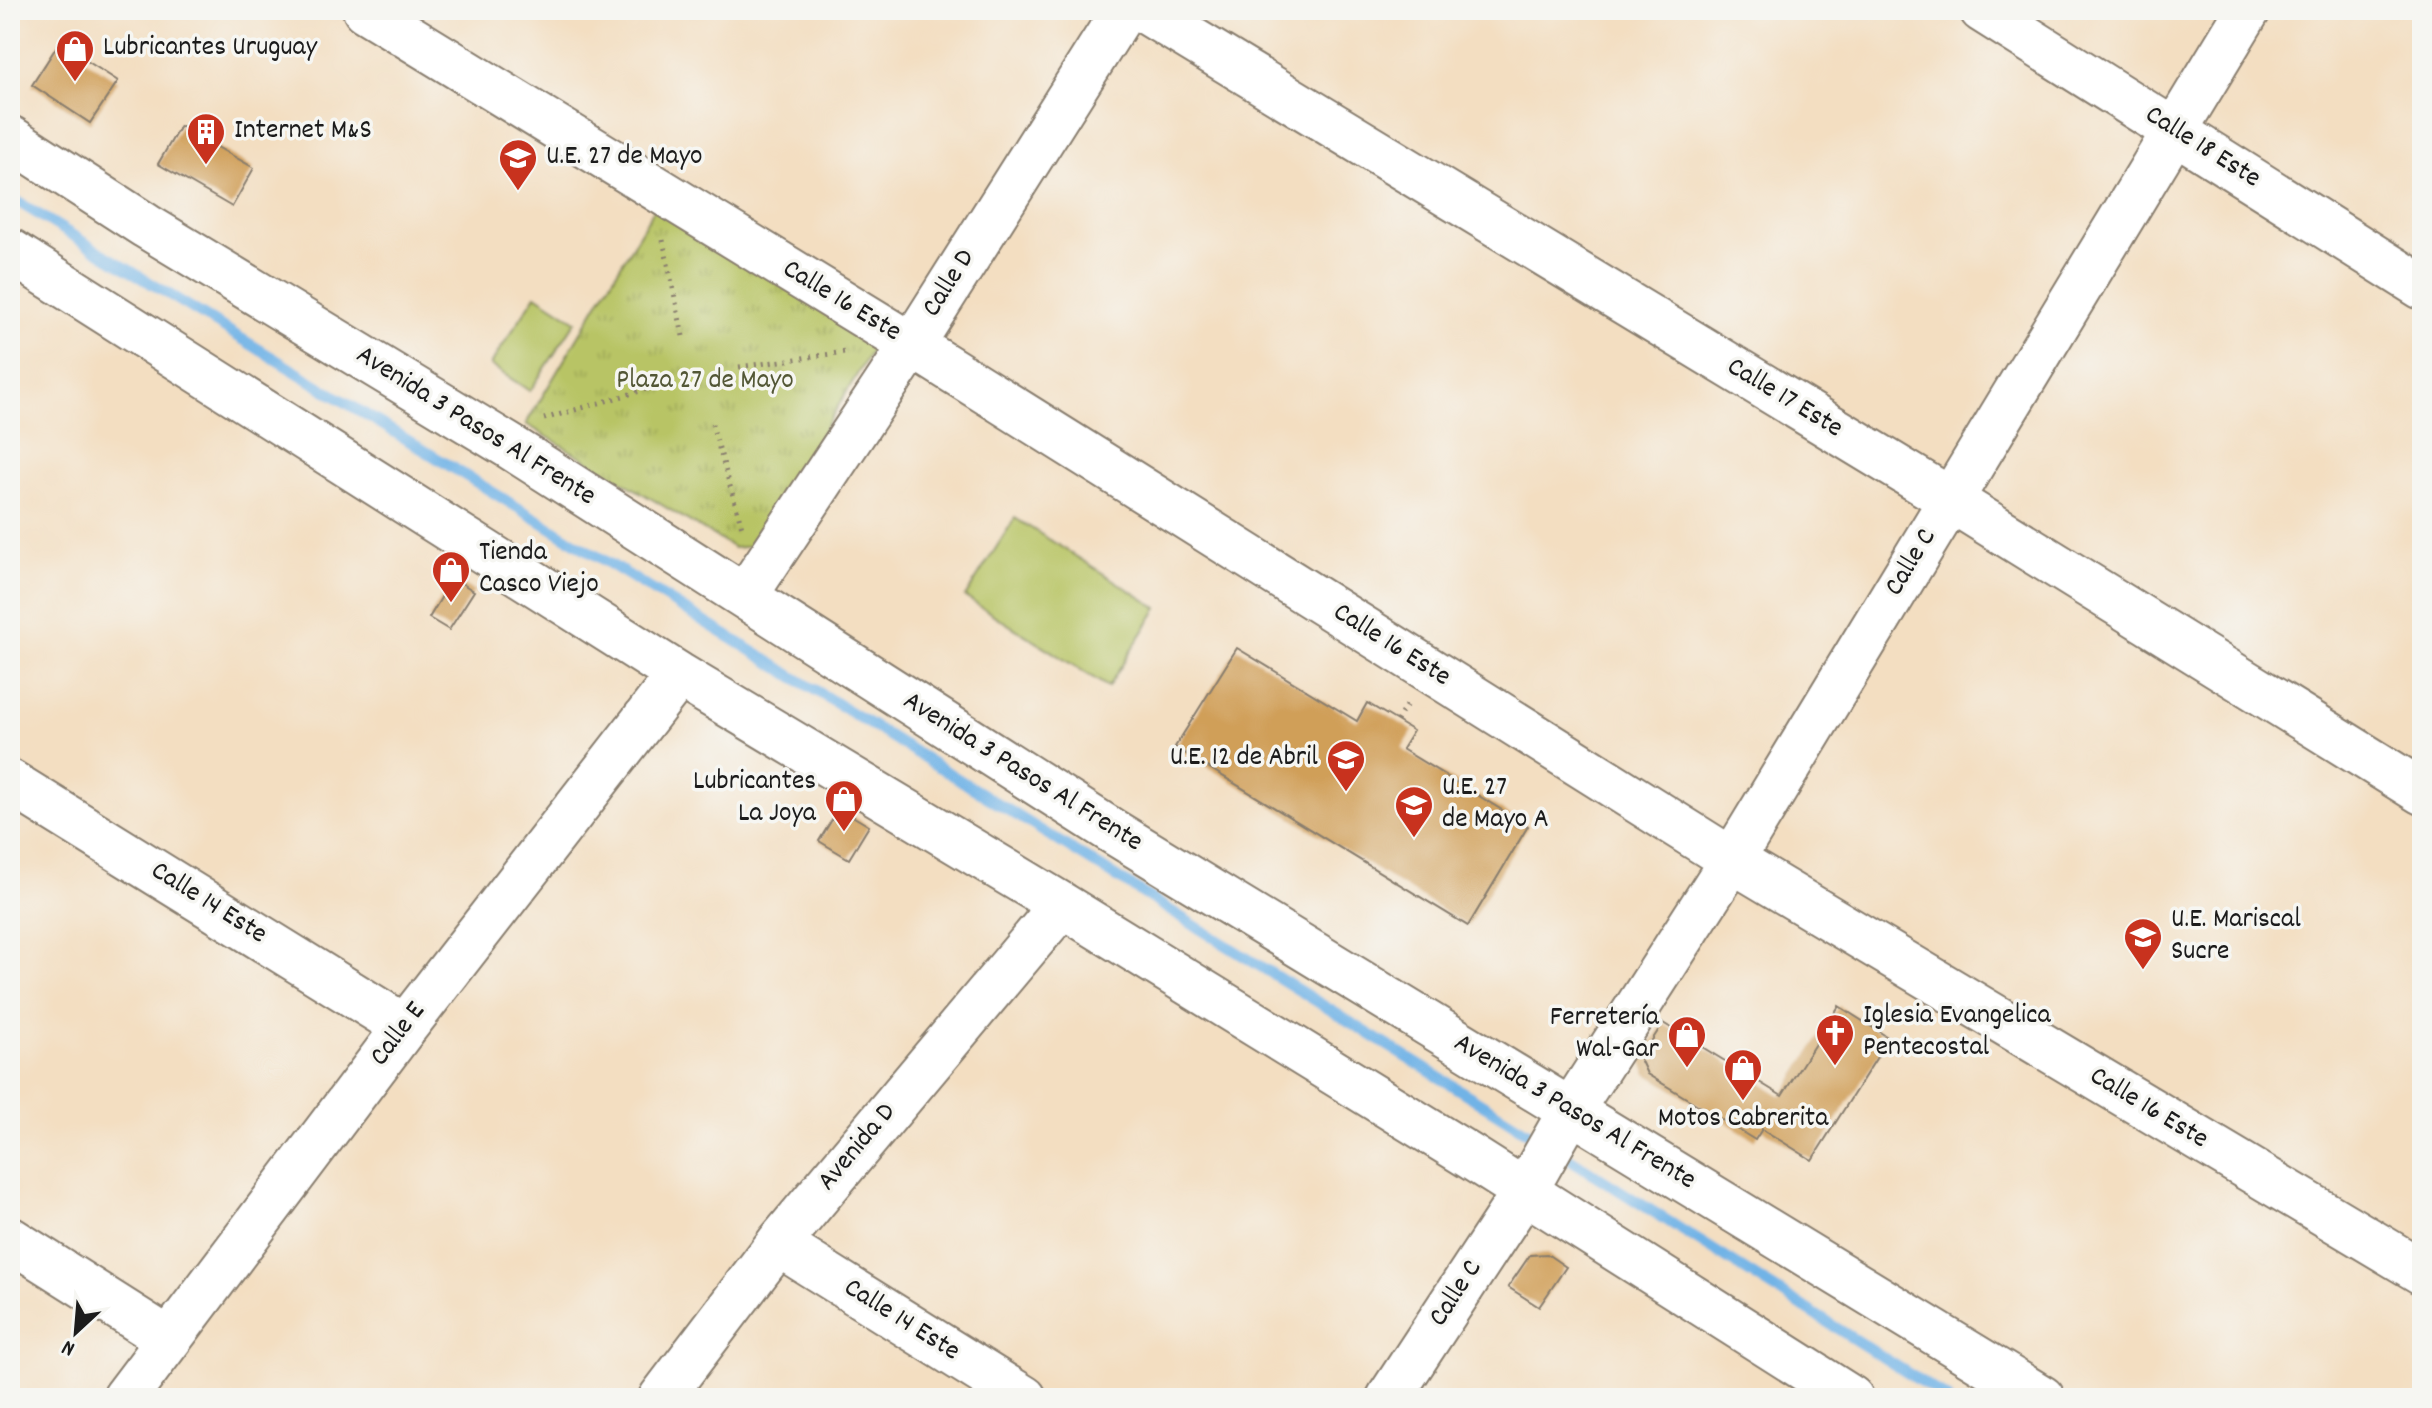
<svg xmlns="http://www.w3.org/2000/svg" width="2432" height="1408" font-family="Dekko,sans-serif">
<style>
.grass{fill:url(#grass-tufts);stroke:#6a7040;stroke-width:2}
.garden{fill:#b8c465;stroke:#6a7040;stroke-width:2}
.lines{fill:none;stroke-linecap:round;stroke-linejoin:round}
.stream{stroke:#71b3e6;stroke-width:11}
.building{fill:#d09f58}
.minor-casing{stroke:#887d6e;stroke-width:48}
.path{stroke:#887d6e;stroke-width:5;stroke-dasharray:2 6;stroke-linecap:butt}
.minor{stroke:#fff;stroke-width:44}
.labels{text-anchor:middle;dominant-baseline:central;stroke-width:7;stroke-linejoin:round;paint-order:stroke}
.poi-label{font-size:28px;fill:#1c1c1c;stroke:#f6f6f2;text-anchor:start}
.street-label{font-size:28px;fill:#1c1c1c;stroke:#f6f6f2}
.park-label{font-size:28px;fill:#535736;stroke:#f6f6f2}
</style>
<defs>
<pattern id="grass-tufts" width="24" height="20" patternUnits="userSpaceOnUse" patternTransform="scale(2)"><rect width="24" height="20" fill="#b8c465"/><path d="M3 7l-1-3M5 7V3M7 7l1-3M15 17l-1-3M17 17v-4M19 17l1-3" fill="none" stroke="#9ea857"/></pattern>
</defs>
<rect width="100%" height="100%" fill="#f6f6f2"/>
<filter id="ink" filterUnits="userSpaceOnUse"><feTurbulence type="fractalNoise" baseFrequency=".0125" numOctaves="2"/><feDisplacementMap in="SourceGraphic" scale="16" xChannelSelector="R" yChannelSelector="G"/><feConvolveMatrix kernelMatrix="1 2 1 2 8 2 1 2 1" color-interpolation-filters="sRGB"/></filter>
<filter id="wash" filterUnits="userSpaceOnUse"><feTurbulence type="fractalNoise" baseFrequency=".006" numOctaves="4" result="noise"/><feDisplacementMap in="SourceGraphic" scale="32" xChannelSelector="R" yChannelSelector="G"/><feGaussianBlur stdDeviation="1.8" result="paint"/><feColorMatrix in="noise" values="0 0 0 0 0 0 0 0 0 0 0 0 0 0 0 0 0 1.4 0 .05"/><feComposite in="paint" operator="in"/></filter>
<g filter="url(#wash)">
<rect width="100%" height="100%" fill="#f3dec1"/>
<path class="grass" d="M 656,206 L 866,331 L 873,348 L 754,546 L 734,548 L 526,424 Z"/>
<path class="garden" d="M 536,295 L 576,321 L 530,391 L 490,365 Z
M 1015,518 L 1158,608 L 1108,687 L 965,597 Z"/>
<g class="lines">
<path class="stream" d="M 10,197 L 744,646 L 1545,1143
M 1559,1152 L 1947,1398"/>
</g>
<g id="blocks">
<path class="building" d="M 59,43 L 118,81 L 90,123 L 32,85 Z
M 180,126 L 254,168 L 232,207 L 158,164 Z
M 453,578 L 474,591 L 449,630 L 429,618 Z
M 1237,648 L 1357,721 L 1367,703 L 1397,721 L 1413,731 L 1402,749 L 1528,826 L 1468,926 L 1175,747 Z
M 839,808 L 869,826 L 849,859 L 819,841 Z
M 1839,1006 L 1889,1038 L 1812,1160 L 1762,1129 L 1755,1140 L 1647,1074 L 1640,1059 L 1663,1023 L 1782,1096 Z
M 1547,1254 L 1566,1267 L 1539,1307 L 1508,1287 L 1530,1255 Z"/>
</g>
</g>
<g filter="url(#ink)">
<use href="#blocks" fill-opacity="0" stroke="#887d6e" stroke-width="2"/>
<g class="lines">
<defs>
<path id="minor" d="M 365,10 L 912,345 L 1732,860 L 2422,1272
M 1143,10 L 1951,500 L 2422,792
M 1982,10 L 2422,287
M 10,138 L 146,226 L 509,446 L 1112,831 L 2042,1398
M 10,251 L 679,675 L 1062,905 L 1471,1157 L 1851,1398
M 745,596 L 912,345 L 1124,10
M 10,782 L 405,1027
M 10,1239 L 168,1339
M 778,1244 L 1024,1398
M 125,1398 L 405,1027 L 679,675
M 661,1398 L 778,1244 L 1062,905
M 1389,1398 L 1525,1191 L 1570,1112 L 1732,860 L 2248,10"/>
</defs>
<use href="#minor" class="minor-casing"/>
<path class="path" d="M 663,240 L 684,341
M 739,367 L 845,352
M 544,419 L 654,387
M 712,424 L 742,527
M 1397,721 L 1407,704"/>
<use href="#minor" class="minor"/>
</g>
</g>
<defs>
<symbol id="shop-pin" viewBox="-11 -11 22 30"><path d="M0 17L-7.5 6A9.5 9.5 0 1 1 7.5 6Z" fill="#c8321e" stroke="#f6f6f2"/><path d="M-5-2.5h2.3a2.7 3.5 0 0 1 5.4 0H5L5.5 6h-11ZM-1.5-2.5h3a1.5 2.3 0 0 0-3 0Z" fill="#fff"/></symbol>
<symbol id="building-pin" viewBox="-11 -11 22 30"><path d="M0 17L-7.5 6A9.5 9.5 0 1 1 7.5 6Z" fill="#c8321e" stroke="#f6f6f2"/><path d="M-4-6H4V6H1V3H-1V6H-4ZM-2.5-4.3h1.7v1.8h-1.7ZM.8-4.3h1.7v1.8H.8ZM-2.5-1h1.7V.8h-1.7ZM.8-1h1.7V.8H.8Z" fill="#fff"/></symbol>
<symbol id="school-pin" viewBox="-11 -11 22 30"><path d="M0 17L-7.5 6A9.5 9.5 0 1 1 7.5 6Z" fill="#c8321e" stroke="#f6f6f2"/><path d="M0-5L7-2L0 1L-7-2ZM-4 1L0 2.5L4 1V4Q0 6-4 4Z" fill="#fff"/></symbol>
<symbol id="church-pin" viewBox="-11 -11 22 30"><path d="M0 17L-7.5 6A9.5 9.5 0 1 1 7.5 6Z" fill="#c8321e" stroke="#f6f6f2"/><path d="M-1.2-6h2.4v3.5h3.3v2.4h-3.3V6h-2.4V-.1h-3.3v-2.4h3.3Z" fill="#fff"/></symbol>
</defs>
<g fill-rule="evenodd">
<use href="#shop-pin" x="53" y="27" width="44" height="60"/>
<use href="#building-pin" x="184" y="110" width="44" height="60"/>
<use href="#school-pin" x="496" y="136" width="44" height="60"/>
<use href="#shop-pin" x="429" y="548" width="44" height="60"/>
<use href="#school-pin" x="1324" y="737" width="44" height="60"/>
<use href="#shop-pin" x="822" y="777" width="44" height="60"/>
<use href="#school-pin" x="1392" y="783" width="44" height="60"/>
<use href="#school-pin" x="2121" y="915" width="44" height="60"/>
<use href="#church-pin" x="1813" y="1011" width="44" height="60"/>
<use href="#shop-pin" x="1665" y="1013" width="44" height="60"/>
<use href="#shop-pin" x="1721" y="1046" width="44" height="60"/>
</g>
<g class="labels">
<g class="poi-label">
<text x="103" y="49">Lubricantes Uruguay</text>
<text x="234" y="132">Internet M&amp;S</text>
<text x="546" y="158">U.E. 27 de Mayo</text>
<text x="479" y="554">Tienda<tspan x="479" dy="32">Casco Viejo</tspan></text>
<text x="1318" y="759" text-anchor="end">U.E. 12 de Abril</text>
<text x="816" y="783" text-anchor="end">Lubricantes<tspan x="816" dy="32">La Joya</tspan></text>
<text x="1442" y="789">U.E. 27<tspan x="1442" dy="32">de Mayo A</tspan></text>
<text x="2171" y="921">U.E. Mariscal<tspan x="2171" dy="32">Sucre</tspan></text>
<text x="1863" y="1017">Iglesia Evangelica<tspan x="1863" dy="32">Pentecostal</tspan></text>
<text x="1659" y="1019" text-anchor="end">Ferretería<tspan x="1659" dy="32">Wal-Gar</tspan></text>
<text x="1743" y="1120" text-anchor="middle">Motos Cabrerita</text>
</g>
<g class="street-label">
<text transform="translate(2202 148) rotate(32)">Calle 18 Este</text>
<text transform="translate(950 284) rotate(-58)">Calle D</text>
<text transform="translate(841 302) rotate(31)">Calle 16 Este</text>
<text transform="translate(1784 399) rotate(31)">Calle 17 Este</text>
<text transform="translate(475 427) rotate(32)">Avenida 3 Pasos Al Frente</text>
<text transform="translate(1912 563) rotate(-59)">Calle C</text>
<text transform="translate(1391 646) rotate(32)">Calle 16 Este</text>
<text transform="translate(1022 773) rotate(32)">Avenida 3 Pasos Al Frente</text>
<text transform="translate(208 904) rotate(32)">Calle 14 Este</text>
<text transform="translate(399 1035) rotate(-53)">Calle E</text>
<text transform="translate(2148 1109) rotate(31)">Calle 16 Este</text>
<text transform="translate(1574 1113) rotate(31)">Avenida 3 Pasos Al Frente</text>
<text transform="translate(858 1148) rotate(-50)">Avenida D</text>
<text transform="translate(1457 1294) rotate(-57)">Calle C</text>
<text transform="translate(901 1321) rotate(32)">Calle 14 Este</text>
</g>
<g class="park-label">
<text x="705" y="382">Plaza 27 de Mayo</text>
</g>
</g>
<rect width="2432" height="1408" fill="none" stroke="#f6f6f2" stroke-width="40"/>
<g transform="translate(76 1332) rotate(206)" stroke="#f6f6f2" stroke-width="6" paint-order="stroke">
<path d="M0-6L14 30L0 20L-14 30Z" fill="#1c1c1c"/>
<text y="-12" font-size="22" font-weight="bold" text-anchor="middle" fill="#1c1c1c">N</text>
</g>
</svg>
